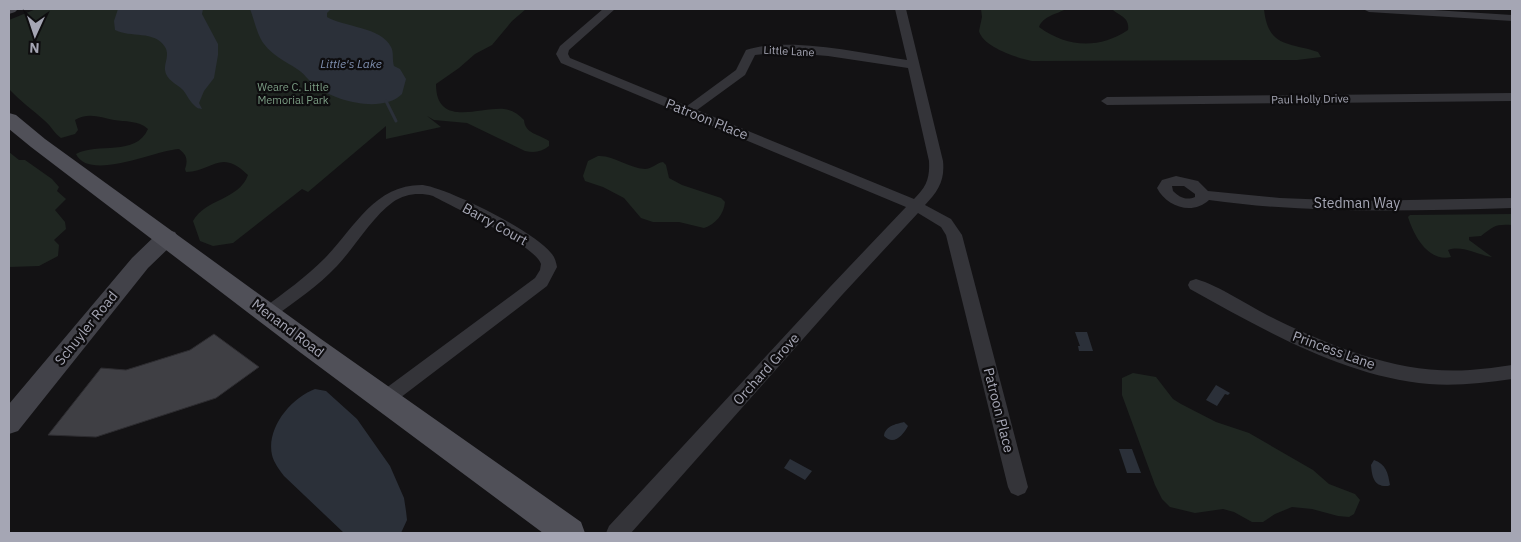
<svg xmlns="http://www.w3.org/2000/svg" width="1521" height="542" font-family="'IBM Plex Sans',sans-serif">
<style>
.green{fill:#1f2621}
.water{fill:#2b3039}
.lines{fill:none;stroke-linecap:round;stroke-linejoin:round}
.stream{stroke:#2b3039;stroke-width:3}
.building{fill:#3f3f44;stroke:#2d2c30}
.street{fill:#343439;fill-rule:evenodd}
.secondary{fill:#424249;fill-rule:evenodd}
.primary{fill:#505058;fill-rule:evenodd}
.labels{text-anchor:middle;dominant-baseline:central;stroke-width:4.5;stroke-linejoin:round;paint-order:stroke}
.far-street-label{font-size:11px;fill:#a5a6b4;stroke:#0e0d0f}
.far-park-label{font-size:11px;fill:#7c9e85;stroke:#0e0d0f}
.far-water-label{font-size:12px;font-style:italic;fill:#7d8dad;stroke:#0e0d0f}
.street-label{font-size:14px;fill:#a5a6b4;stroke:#0e0d0f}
</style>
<rect width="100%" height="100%" fill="#131214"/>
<path class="green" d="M 36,9 L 526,9 L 512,21 L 492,45 L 475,54 L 459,68 L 436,84 C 436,128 479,107 504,109 C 512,110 518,114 524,120 C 525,134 539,134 549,141 L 549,146 C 541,152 535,153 525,151 L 467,123 L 434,120 L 427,116 L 441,127 L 386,139 L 386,126 L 308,192 L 302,189 L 233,243 L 213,246 L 200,241 L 193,221 C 205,199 239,200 248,175 C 220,148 214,171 186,172 L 185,169 C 188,160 187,155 179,149 C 156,150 89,182 76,154 C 97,142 136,157 148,129 C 138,120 125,122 114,120 C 101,117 87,112 75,120 L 78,130 L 75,134 L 61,138 C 54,133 51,126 45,121 C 33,110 20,101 9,89 L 9,20 Z
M 981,9 L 1066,9 C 1057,14 1043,16 1039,27 C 1068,48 1099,49 1128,30 C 1130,17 1119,16 1112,9 L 1264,9 C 1268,48 1289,42 1318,52 L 1321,57 L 1297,60 L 1032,61 C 1017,58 983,47 979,31 L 982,17 Z
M 9,152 L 19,160 L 25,160 L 52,179 L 59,187 L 57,191 L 66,199 L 55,210 L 65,222 L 66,229 L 54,240 L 59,245 L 58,256 L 39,266 L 9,267 Z
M 598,156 C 614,155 628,168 645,169 C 652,169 656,163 663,162 L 666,165 L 669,178 L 682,185 L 721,198 L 725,202 C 724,214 715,225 704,228 L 679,222 L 653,222 L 641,218 L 624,198 L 603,187 L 585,181 L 583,176 L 588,161 Z
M 1512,214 L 1512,225 C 1495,224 1494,226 1481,236 L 1469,237 L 1469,240 L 1492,257 C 1477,255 1463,245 1448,250 L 1451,257 C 1428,262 1414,236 1408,217 L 1410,215 Z
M 1133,373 L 1156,377 L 1173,399 L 1181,404 L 1216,422 L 1249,433 L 1313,470 L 1329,484 L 1355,494 L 1360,500 L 1354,514 L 1349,517 L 1338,516 L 1312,509 L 1292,507 L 1275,514 L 1263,522 L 1252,522 L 1234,512 L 1223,509 L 1195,513 L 1170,507 L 1162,499 L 1155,485 L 1122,395 L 1122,378 Z"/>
<path class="water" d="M 118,9 L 203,9 L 202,14 L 218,44 L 218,55 L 214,78 L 204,91 L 199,103 L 202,109 C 198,108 198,109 195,106 C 190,102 187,95 183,90 C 177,84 166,80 165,70 C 164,63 170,55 165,47 C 155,30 130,38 115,30 L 114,21 Z
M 250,9 L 331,9 L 327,13 L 327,17 C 343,27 382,27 391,47 C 394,52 392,60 394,66 L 400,69 L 406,79 L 402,94 C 382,114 334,101 314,85 C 308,80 304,73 297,69 C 285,61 273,56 264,44 C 257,35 254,19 250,9 Z
M 1075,332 L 1087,332 L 1093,351 L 1079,351 L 1078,346 L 1080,346 Z
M 1216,385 L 1230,393 L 1228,395 L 1225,394 L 1217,406 L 1206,400 Z
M 315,389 L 326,391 L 357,419 L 390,466 L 404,498 L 406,511 L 407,520 L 401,533 L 344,533 L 284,476 C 279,469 274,463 272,455 C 266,428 291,398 315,389 Z
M 904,422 L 908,426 C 903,435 894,446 884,436 C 885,426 896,424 904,422 Z
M 1119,449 L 1132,449 L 1141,473 L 1127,473 Z
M 790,459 L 812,471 L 805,480 L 784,468 Z
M 1374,460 C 1386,464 1388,473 1390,485 L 1388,486 C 1374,487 1372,477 1371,465 Z"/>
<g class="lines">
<path class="stream" d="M 386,101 L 396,121"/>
</g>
<path class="building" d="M 214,334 L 259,367 L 216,398 L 96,437 L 48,435 L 101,368 L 126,370 L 190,350 Z"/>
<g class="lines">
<path class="street" d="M 603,9 L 615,9 L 569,50 L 568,54 L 570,58 L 687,106 L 736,70 L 746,50 C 789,36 861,53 907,60 L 895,9 L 906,9 L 943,161 C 945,181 938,191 925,205 L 951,219 L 962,235 L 1028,487 L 1025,493 L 1018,496 L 1011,493 L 1008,487 L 946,235 L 941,227 L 918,213 L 842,295 L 631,533 L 606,533 L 609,526 L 830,287 L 906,207 L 561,63 L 556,54 L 560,46 ZM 779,52 L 828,56 L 908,68 L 929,161 C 930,179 926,187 914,199 L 697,110 L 745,75 L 755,55 Z
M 1363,9 L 1418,9 L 1512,15 L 1512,21 L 1369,12 Z
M 1512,93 L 1512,101 L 1107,105 L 1101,101 L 1107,97 Z
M 1176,176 L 1198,181 L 1208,191 L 1280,198 L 1357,201 L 1512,198 L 1512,208 C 1411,211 1309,214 1209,200 C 1192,216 1166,206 1157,188 L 1162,180 ZM 1172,186 L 1184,186 L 1195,194 L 1195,197 C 1186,201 1179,197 1173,191 Z
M 423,185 C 450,189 535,232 551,253 C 555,257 556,262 557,267 L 547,286 L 392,404 L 385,407 L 378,404 L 376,399 L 378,394 L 535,278 L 540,270 L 541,264 C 535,245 453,207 433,196 C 419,192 405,194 393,202 C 373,216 354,248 337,266 C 318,286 296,301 274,317 L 268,319 L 262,317 L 259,313 L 262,309 C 284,293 306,277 325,258 C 355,227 375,184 423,185 Z
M 1196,279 C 1221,286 1253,309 1277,320 C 1337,349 1403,375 1470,370 C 1484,369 1498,367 1512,365 L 1512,379 C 1484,383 1457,386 1429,384 C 1345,377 1262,329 1190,289 L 1188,285 L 1190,281 Z"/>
<path class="secondary" d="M 9,9 L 18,9 L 15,12 L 9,14 Z
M 167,230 L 175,232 L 178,237 L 175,242 L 148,268 L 18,431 L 9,434 L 9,404 L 132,258 L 159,232 Z"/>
<path class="primary" d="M 9,113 L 16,115 L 45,139 L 321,339 L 581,522 L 585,533 L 543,533 L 301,353 L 31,147 L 9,129 Z"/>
</g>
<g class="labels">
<g class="far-street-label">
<text transform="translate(789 51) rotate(3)">Little Lane</text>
<text transform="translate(1310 99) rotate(-1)">Paul Holly Drive</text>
</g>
<g class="far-park-label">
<text x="293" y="87">Weare C. Little<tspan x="293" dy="13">Memorial Park</tspan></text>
</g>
<g class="far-water-label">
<text x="351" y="63">Little's Lake</text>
</g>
<g class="street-label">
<text transform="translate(707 119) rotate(22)">Patroon Place</text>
<text x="1357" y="203">Stedman Way</text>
<text transform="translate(495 224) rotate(29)">Barry Court</text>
<text transform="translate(86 328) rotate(-51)">Schuyler Road</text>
<text transform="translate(288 328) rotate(37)">Menand Road</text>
<text transform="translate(1334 350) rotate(20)">Princess Lane</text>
<text transform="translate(766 369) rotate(-48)">Orchard Grove</text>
<text transform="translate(999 410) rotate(76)">Patroon Place</text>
</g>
</g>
<rect width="1521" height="542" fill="none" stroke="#a5a6b4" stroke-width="20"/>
<g transform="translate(35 35) rotate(183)" stroke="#0e0d0f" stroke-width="4" paint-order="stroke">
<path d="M0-4L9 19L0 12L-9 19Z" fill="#a5a6b4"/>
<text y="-8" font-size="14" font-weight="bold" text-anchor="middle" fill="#a5a6b4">N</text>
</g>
</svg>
